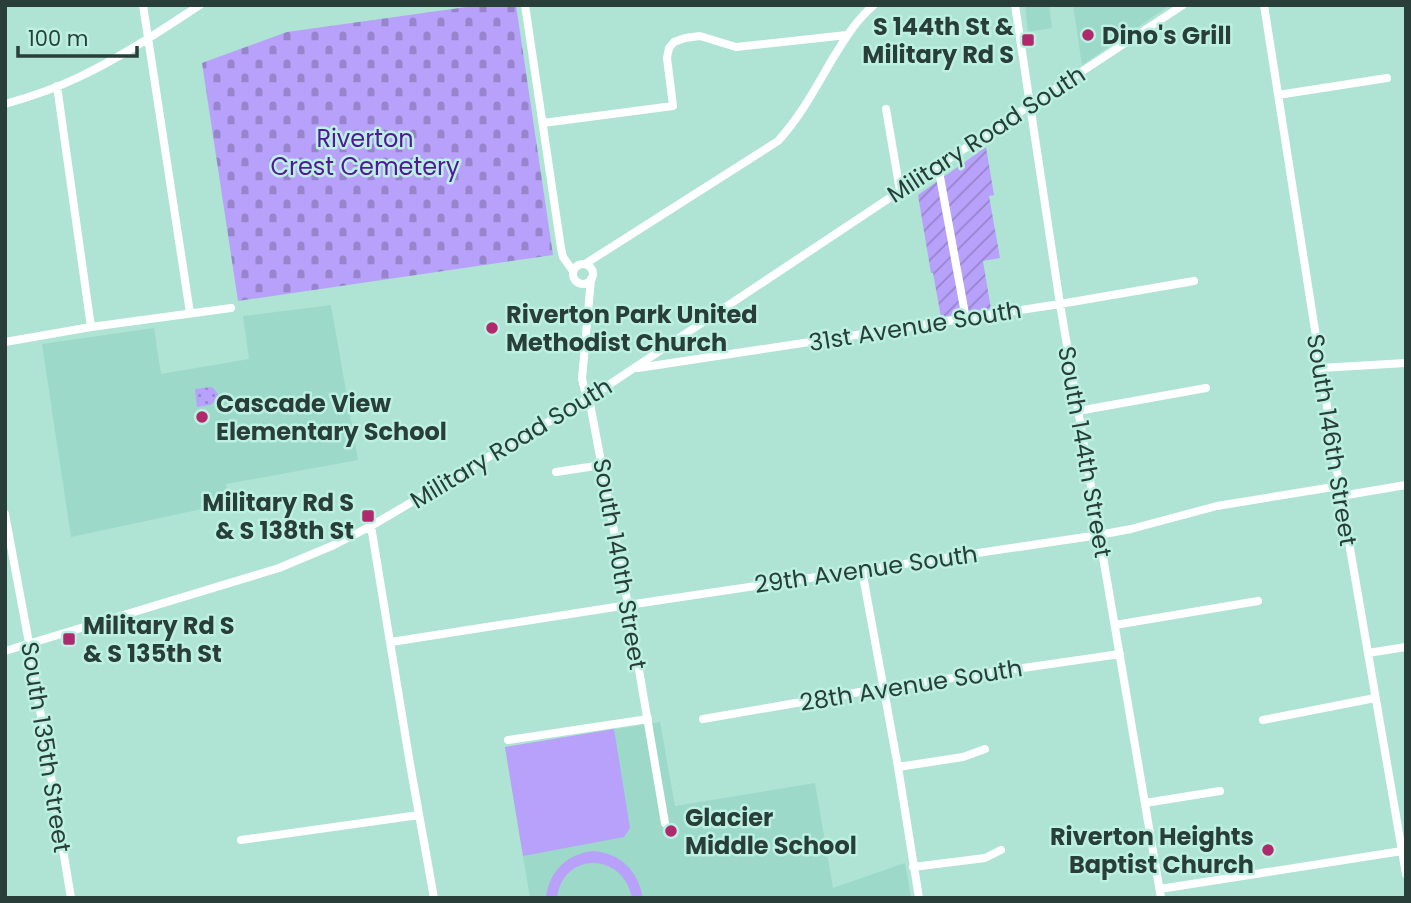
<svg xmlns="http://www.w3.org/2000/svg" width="1411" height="903" font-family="Poppins,sans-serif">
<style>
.built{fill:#9cd9c8}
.cemetery{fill:url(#cemetery-stones)}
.park{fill:url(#park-dots)}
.garden{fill:url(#garden-furrows)}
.pitch{fill:#b8a1fa}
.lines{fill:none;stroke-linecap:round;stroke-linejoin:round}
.minor{stroke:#fff;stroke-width:8}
.poi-dot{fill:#b0296c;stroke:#bcf0e1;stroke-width:2.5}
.labels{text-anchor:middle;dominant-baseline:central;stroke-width:5;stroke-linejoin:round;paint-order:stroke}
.poi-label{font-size:24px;font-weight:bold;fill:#293e38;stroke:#bcf0e1;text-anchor:start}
.street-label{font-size:24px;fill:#293e38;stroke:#bcf0e1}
.park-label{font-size:24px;fill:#51179c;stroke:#bcf0e1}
</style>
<defs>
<pattern id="cemetery-stones" width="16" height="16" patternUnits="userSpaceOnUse" patternTransform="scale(1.75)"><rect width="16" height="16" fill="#b8a1fa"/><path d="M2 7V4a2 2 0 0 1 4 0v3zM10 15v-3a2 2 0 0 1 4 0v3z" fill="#9685cb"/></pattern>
<pattern id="park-dots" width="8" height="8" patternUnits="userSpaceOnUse" patternTransform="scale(1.75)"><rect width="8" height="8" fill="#b8a1fa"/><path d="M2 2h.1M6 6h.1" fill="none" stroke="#9685cb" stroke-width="1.8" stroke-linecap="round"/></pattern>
<pattern id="garden-furrows" width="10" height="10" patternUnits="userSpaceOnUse" patternTransform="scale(1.75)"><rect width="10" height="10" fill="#b8a1fa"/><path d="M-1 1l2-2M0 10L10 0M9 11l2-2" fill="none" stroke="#9685cb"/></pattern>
</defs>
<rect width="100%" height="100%" fill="#afe3d4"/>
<path class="built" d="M 1025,5 L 1049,5 L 1052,28 L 1028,32 Z
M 1073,5 L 1170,5 L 1082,65 Z
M 331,305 L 358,460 L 226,484 L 230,503 L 71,537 L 42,344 L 154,328 L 161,374 L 249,359 L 243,316 Z
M 660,722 L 675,806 L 815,783 L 833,888 L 905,863 L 911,898 L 530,898 L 505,747 Z"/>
<path class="cemetery" d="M 481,5 L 516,5 L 553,255 L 238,301 L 202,63 L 287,32 Z"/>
<path class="park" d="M 211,387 L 214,389 L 218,394 L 216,401 L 210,405 L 197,407 L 195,389 Z"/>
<path class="garden" d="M 986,147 L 994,195 L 989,196 L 1000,258 L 983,261 L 991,309 L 941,317 L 933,273 L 931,273 L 918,195 Z"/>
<path class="pitch" d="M 614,729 L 630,828 L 624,837 L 523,856 L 505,747 Z
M 593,851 C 621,853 638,871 643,898 L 632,898 C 623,852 563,851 557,898 L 546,898 C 549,871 567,854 593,851 Z"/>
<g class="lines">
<path class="minor" d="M 143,5 L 190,313
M 525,5 L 561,248 L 563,257 L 573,271
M 1015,5 L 1060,304 L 1161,898
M 1264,5 L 1341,496 L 1406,874
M 57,86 L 91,327
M 1278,95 L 1387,78
M 5,104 C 30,97 54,89 77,78 C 120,58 160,31 200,5
M 886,109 L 900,191
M 543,123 L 673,106 L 667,58 L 669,48 L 674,42 L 685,38 L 700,36 L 736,47 L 847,35
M 938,166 L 966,319
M573 274a10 10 0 1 1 20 0a10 10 0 1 1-20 0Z
M 585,264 L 778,141 C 801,116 816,87 833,58 C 845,39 856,20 874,5
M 591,279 L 582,379 L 585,391 L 589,398 L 628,605 L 665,823
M 5,342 L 91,327 L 231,308
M 638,368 L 1060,304 L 1194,281
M 1320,368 L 1406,363
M 1078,411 L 1206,388
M 556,472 L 602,465
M 1341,496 L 1406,485
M 5,514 L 29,643 L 71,898
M 371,526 L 410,764 L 434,898
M 862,570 L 898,767 L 919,898
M 1115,625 L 1258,601
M 391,642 L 628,605 L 1099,535 L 1131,529 L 1217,506 L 1339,486
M 5,651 L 279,568 L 334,545 L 371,526 L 589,398 L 900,191 L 1183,5
M 1368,653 L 1406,647
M 703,719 L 883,688 L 1120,654
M 1263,720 L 1375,698
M 508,740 L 648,719
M 898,767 L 963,757 L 985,749
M 1145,803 L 1220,791
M 241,840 L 419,815
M 913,867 L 985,858 L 1001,850
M 1160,889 L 1402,851"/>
</g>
<g class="poi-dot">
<circle cx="1088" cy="35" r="7"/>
<rect x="1021" y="33" width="14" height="14" rx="3.5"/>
<circle cx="492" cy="328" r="7"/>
<circle cx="202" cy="417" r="7"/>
<rect x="361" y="509" width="14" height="14" rx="3.5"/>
<rect x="62" y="632" width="14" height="14" rx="3.5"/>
<circle cx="671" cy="831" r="7"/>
<circle cx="1268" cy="850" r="7"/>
</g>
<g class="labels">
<g class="poi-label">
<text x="1014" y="26" text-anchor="end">S 144th St &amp;<tspan x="1014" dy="28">Military Rd S</tspan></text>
<text x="1102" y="35">Dino's Grill</text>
<text x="506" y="314">Riverton Park United<tspan x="506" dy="28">Methodist Church</tspan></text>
<text x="216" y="403">Cascade View<tspan x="216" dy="28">Elementary School</tspan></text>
<text x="354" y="502" text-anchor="end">Military Rd S<tspan x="354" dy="28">&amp; S 138th St</tspan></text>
<text x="83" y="625">Military Rd S<tspan x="83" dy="28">&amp; S 135th St</tspan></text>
<text x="685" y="817">Glacier<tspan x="685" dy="28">Middle School</tspan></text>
<text x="1254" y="836" text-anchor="end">Riverton Heights<tspan x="1254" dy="28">Baptist Church</tspan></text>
</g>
<g class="street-label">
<text transform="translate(986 134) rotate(-33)">Military Road South</text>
<text transform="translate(915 326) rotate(-9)">31st Avenue South</text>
<text transform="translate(1332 440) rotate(81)">South 146th Street</text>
<text transform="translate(511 443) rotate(-31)">Military Road South</text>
<text transform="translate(1085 452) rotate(80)">South 144th Street</text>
<text transform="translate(620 564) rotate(80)">South 140th Street</text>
<text transform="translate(866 569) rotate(-8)">29th Avenue South</text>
<text transform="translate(911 685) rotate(-9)">28th Avenue South</text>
<text transform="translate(46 747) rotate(81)">South 135th Street</text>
</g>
<g class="park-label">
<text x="365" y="138">Riverton<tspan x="365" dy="28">Crest Cemetery</tspan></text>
</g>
</g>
<rect width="1411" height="903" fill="none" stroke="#293e38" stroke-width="14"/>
<path d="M18 46v10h119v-10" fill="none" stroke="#293e38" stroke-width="3.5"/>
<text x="28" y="46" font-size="21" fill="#293e38" stroke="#bcf0e1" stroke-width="5" paint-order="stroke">100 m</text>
</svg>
